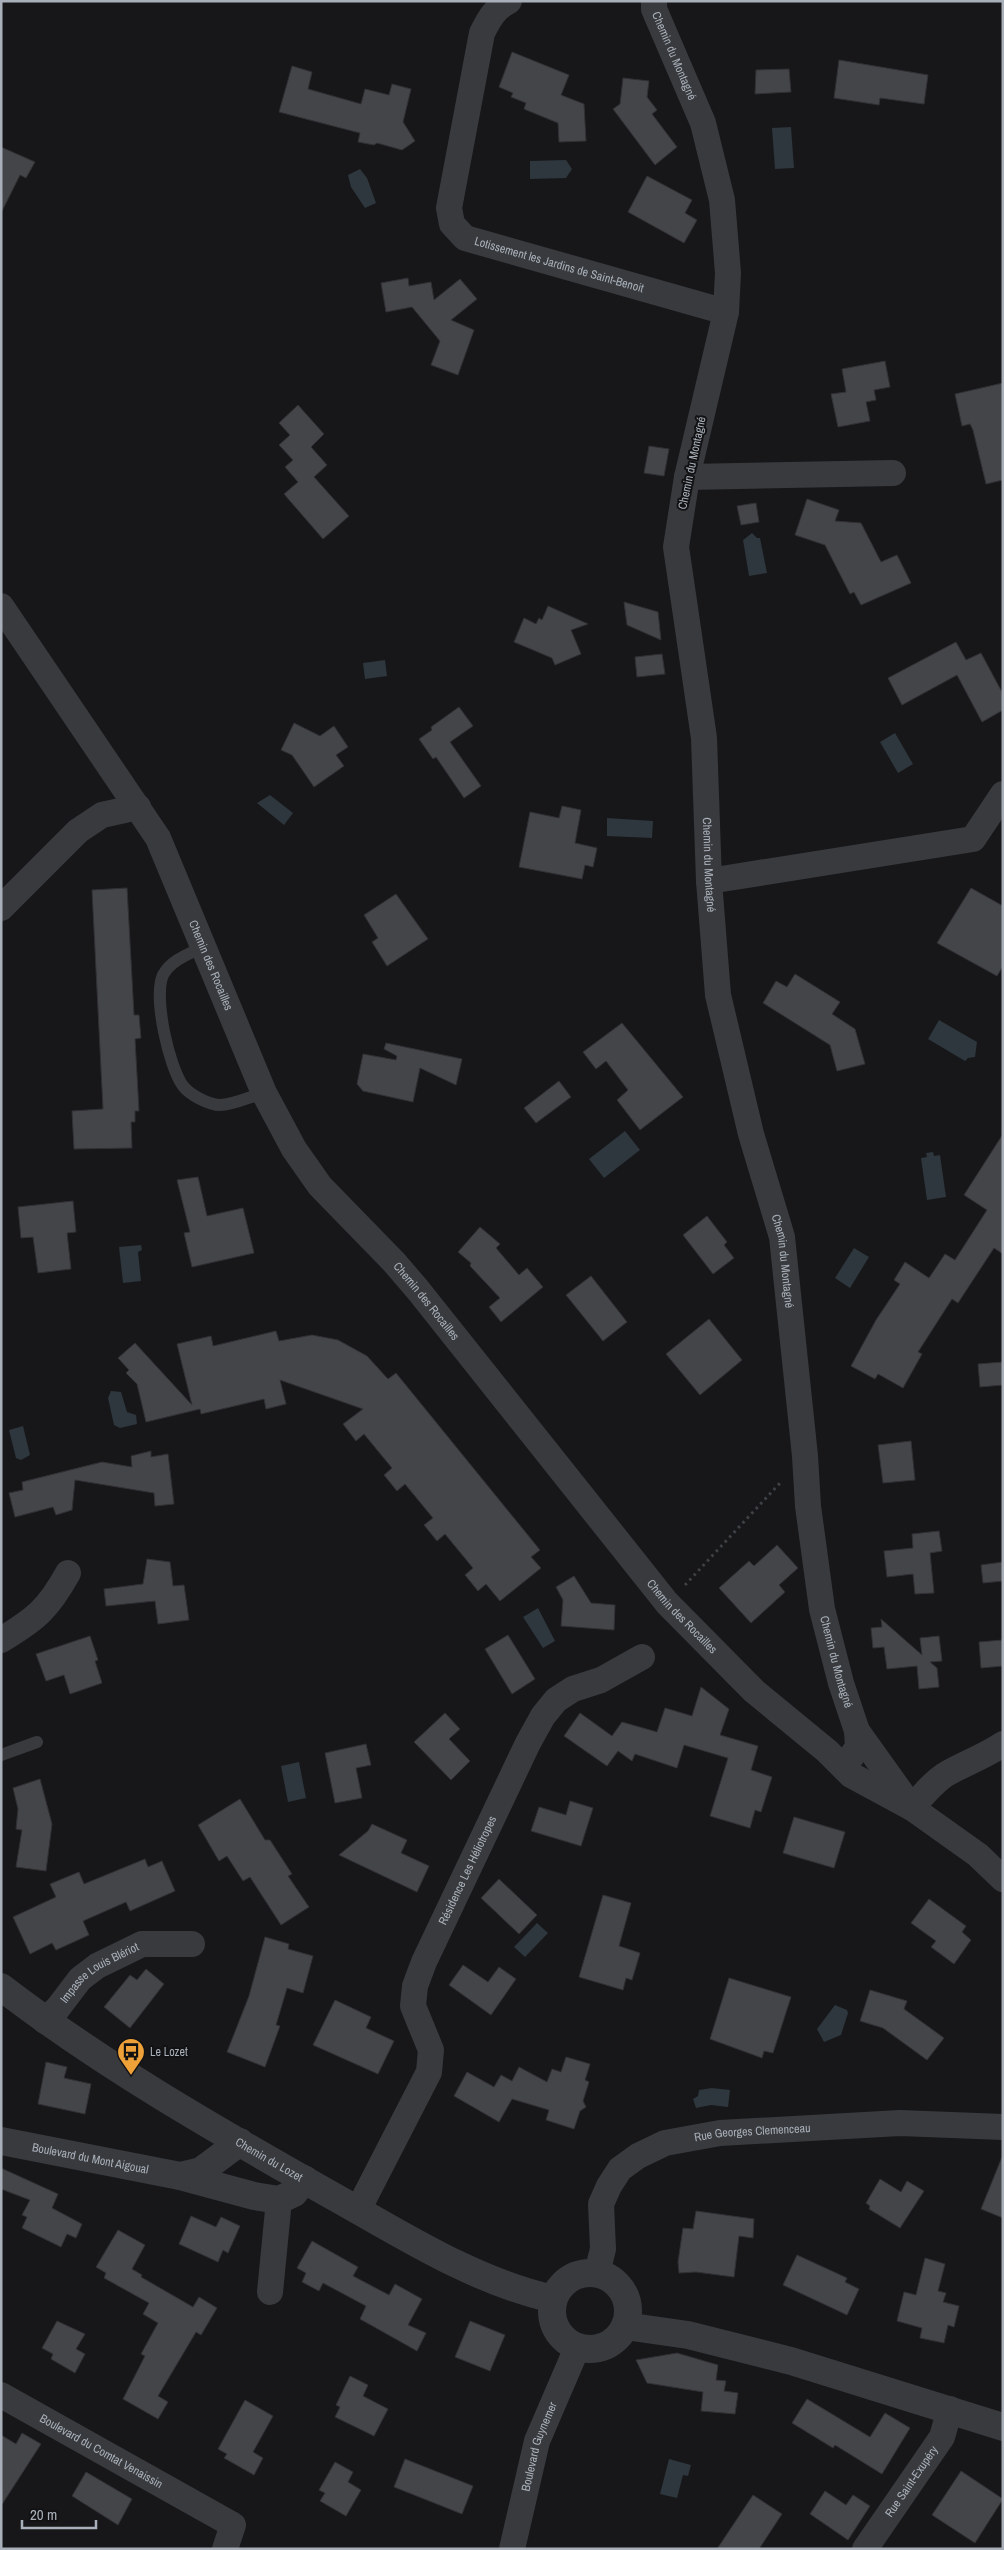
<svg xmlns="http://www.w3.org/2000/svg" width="1004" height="2550" font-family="'Archivo Narrow',sans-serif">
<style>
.water{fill:#2d373d}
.building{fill:#434549;stroke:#313135}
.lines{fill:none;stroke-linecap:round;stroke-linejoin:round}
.path{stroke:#3e4145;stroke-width:3;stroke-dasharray:2.5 4;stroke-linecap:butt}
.service{stroke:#383a3e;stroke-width:12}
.minor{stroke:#383a3e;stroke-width:26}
.tertiary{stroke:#383a3e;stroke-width:28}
.labels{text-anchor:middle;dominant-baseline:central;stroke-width:4;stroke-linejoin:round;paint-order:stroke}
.street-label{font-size:12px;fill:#a9b0b9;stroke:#121214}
.poi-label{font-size:12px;fill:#a9b0b9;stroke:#121214;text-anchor:start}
</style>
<rect width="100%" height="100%" fill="#171719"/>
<path class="water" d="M 791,127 L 794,168 L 775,169 L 772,128 Z
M 566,160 L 572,169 L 566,178 L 530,179 L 530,161 Z
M 360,169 L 367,178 L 375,200 L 376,203 L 365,208 L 351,187 L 348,175 Z
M 752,533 L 757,538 L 760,538 L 767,573 L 749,576 L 743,540 Z
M 385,660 L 387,676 L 365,679 L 363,663 Z
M 895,733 L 913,764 L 898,773 L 880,742 Z
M 270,795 L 293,813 L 284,825 L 257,803 Z
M 607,818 L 653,821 L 652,838 L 607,836 Z
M 939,1020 L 977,1042 L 975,1057 L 968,1058 L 965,1061 L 928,1039 Z
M 625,1131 L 640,1150 L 604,1178 L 589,1159 Z
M 933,1152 L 934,1156 L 940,1155 L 946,1197 L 927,1200 L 921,1158 L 927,1157 L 926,1153 Z
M 141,1245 L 142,1250 L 138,1252 L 141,1281 L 123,1283 L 119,1247 Z
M 854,1248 L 869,1257 L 850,1288 L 835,1278 Z
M 111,1391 L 121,1392 L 127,1412 L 136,1415 L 137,1424 L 120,1428 L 114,1425 L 108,1398 Z
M 23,1426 L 30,1455 L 21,1460 L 16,1458 L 9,1430 Z
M 538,1608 L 555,1641 L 543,1648 L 523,1617 Z
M 299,1762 L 306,1798 L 288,1802 L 281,1766 Z
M 537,1923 L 548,1933 L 525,1957 L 514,1947 Z
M 835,2005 L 847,2010 L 848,2013 L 841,2035 L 824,2042 L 817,2029 Z
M 712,2088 L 730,2090 L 728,2107 L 711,2105 L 696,2108 L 693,2099 L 698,2096 L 699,2090 Z
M 669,2459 L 691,2465 L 688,2476 L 683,2475 L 677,2498 L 660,2494 Z"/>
<path class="building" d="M 512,52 L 569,75 L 561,95 L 584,104 L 586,141 L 559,142 L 558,123 L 524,109 L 526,103 L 511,97 L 513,93 L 499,87 Z
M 839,60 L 928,75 L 924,104 L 880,98 L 879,105 L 834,98 Z
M 292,66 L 312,72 L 308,89 L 361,104 L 365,89 L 389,95 L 392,84 L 411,89 L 403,122 L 415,141 L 402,150 L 377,143 L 374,145 L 358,142 L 360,133 L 279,112 Z
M 789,69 L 791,92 L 755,94 L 756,70 Z
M 623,78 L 649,81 L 647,97 L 657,110 L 652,114 L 677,147 L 655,165 L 613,109 L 620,104 Z
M 1,147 L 35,162 L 26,178 L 20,175 L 1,213 Z
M 647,176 L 692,200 L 685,213 L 697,220 L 684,243 L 628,212 Z
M 408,278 L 409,286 L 431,282 L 434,300 L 460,279 L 477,299 L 451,320 L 474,330 L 458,375 L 431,365 L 440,341 L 412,307 L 386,312 L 381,283 Z
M 885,361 L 890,387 L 874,390 L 876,400 L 866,402 L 870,421 L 838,427 L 831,394 L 846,392 L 842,369 Z
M 1003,383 L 1003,480 L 986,484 L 973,430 L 970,424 L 962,426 L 955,394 Z
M 298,405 L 324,434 L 311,447 L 327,465 L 314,477 L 349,516 L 323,539 L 284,494 L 298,482 L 285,467 L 293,460 L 279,445 L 290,435 L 279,423 Z
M 649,446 L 669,449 L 664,476 L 644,473 Z
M 807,499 L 839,510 L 835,521 L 861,523 L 881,562 L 897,555 L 911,583 L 861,605 L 854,592 L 850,594 L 825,545 L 795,535 Z
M 756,503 L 759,522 L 741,525 L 737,506 Z
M 624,602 L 658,612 L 661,640 L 627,625 Z
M 548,606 L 588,624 L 571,630 L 581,654 L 555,665 L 552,658 L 514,642 L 524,618 L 536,624 L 539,618 L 542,620 Z
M 956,642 L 966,660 L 981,653 L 1003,694 L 1003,710 L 982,722 L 957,675 L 902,705 L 888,678 Z
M 662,654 L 665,674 L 637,677 L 635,657 Z
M 459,707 L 473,726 L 450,742 L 481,786 L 464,798 L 436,757 L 433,759 L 419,739 L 432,730 L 431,727 Z
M 294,723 L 320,736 L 334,726 L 348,747 L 336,755 L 344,766 L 314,787 L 292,755 L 281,750 Z
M 562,806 L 581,810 L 575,843 L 597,848 L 593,867 L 585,865 L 582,879 L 519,867 L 530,812 L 559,818 Z
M 127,888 L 134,1015 L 139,1015 L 141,1038 L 135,1039 L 139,1111 L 135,1111 L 135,1122 L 131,1122 L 132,1148 L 74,1149 L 72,1111 L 103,1109 L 92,890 Z
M 971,888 L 1003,906 L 1003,966 L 997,976 L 937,943 Z
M 396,894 L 428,939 L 387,966 L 372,942 L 378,938 L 364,915 Z
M 795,974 L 840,1002 L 832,1014 L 855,1029 L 865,1064 L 837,1071 L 830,1045 L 763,1003 L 776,981 L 787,987 Z
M 622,1023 L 683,1097 L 640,1130 L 617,1100 L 628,1090 L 606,1061 L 596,1069 L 583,1052 Z
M 386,1043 L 462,1059 L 456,1085 L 420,1068 L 413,1102 L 363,1091 L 357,1084 L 363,1054 L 396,1060 L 397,1056 L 384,1049 Z
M 559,1081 L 571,1097 L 536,1123 L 524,1108 Z
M 1003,1134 L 1003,1254 L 994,1248 L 958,1303 L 952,1299 L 918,1352 L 922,1354 L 903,1388 L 878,1374 L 875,1379 L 851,1366 L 876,1320 L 900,1284 L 894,1280 L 905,1262 L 929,1278 L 945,1254 L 955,1260 L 987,1210 L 964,1195 Z
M 198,1177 L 207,1216 L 243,1208 L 254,1253 L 192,1267 L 184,1233 L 190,1232 L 177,1180 Z
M 73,1201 L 76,1232 L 67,1233 L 71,1269 L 38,1273 L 33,1237 L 21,1238 L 18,1207 Z
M 707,1216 L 727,1242 L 724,1245 L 734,1258 L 713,1274 L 683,1235 Z
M 480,1227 L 500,1244 L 496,1248 L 519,1275 L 527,1268 L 543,1287 L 501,1322 L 489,1307 L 500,1298 L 470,1266 L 471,1263 L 458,1252 Z
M 591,1276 L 627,1322 L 603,1341 L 566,1295 Z
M 709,1319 L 742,1360 L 700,1395 L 666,1354 Z
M 276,1331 L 279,1341 L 312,1335 L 338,1340 L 367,1356 L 388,1379 L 396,1373 L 540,1550 L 531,1557 L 541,1568 L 500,1601 L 486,1584 L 478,1591 L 465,1575 L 473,1568 L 445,1534 L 437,1541 L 424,1525 L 433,1518 L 405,1484 L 397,1491 L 384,1475 L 392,1468 L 364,1434 L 356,1441 L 343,1424 L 363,1409 L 280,1380 L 286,1404 L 266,1409 L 264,1399 L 201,1414 L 200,1409 L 146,1422 L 137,1384 L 126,1373 L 129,1370 L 118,1358 L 135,1343 L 192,1405 L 177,1344 L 211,1336 L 213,1346 Z
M 1003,1362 L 1003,1385 L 980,1387 L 978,1364 Z
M 911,1441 L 915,1480 L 883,1483 L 878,1445 Z
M 151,1451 L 151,1457 L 168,1454 L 174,1504 L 155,1506 L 154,1493 L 75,1480 L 72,1510 L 56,1515 L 53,1507 L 15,1517 L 9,1493 L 23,1490 L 22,1482 L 102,1462 L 132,1467 L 131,1456 Z
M 939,1531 L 942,1551 L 930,1553 L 934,1593 L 915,1594 L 913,1574 L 887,1577 L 884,1551 L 913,1548 L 912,1534 Z
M 777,1545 L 798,1568 L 779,1585 L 785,1592 L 751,1623 L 719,1588 L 749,1561 L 754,1566 Z
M 147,1559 L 170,1562 L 173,1586 L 184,1585 L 189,1620 L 158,1624 L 155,1601 L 106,1606 L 104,1589 L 143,1584 Z
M 1003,1562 L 1003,1581 L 983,1583 L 981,1565 Z
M 574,1576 L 591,1603 L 615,1605 L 614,1630 L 561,1626 L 563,1600 L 556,1587 Z
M 881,1619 L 922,1655 L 920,1638 L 939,1636 L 942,1661 L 930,1662 L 937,1668 L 939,1687 L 919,1689 L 917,1666 L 887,1669 L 884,1647 L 873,1648 L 871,1628 L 882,1627 Z
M 508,1635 L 535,1679 L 512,1694 L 485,1649 Z
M 90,1636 L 98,1660 L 95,1661 L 102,1683 L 70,1694 L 64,1675 L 46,1681 L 36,1654 Z
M 1003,1640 L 1003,1666 L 981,1668 L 979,1642 Z
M 701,1687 L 729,1709 L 720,1735 L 758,1746 L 751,1770 L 772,1777 L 761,1812 L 755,1810 L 750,1828 L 710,1816 L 728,1758 L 684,1745 L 677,1768 L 635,1754 L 632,1761 L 618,1751 L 607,1766 L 564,1736 L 580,1713 L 612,1736 L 622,1722 L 657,1732 L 665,1708 L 692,1716 Z
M 445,1713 L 460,1729 L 449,1739 L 470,1761 L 451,1780 L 414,1742 Z
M 366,1744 L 371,1765 L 356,1768 L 362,1798 L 335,1803 L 325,1753 Z
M 40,1779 L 52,1824 L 46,1871 L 16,1867 L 22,1830 L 16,1829 L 18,1809 L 13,1788 Z
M 240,1799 L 265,1840 L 270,1840 L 292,1874 L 288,1876 L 309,1907 L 281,1925 L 250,1877 L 243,1881 L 227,1856 L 219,1861 L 198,1825 Z
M 570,1801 L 593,1808 L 581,1846 L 531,1831 L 539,1807 L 566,1815 Z
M 794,1817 L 845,1832 L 834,1868 L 783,1853 Z
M 372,1824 L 407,1840 L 401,1853 L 429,1866 L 417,1892 L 339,1855 L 368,1831 Z
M 145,1859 L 148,1867 L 162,1861 L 175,1891 L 130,1911 L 126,1902 L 83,1921 L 89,1935 L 56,1950 L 52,1943 L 30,1954 L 13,1917 L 56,1897 L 50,1884 L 79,1872 L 84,1884 Z
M 499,1879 L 537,1915 L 519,1934 L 481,1898 Z
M 603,1895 L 631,1903 L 619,1946 L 640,1953 L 632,1980 L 626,1978 L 623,1990 L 579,1977 Z
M 929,1899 L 966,1926 L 962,1932 L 971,1940 L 954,1964 L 931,1947 L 936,1941 L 911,1923 Z
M 265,1937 L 289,1944 L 288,1949 L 313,1956 L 303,1993 L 287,1988 L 276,2025 L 280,2026 L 265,2067 L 227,2052 L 249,1996 Z
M 463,1965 L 488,1982 L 499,1967 L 516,1979 L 491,2015 L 449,1985 Z
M 146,1969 L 164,1984 L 130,2028 L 104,2007 L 130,1975 L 137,1980 Z
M 729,1978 L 791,1997 L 773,2053 L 764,2051 L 762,2058 L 710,2039 Z
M 870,1990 L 907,2001 L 904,2009 L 944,2038 L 927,2060 L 883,2028 L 860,2021 Z
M 335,2000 L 371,2017 L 366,2028 L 394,2041 L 378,2074 L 313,2045 Z
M 566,2057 L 590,2064 L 585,2080 L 589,2082 L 583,2101 L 586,2107 L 580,2111 L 574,2129 L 546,2120 L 549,2110 L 512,2099 L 499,2122 L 454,2096 L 467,2072 L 494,2087 L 501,2075 L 512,2081 L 519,2067 L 547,2082 L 552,2069 L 561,2072 Z
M 46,2062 L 67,2067 L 64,2078 L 91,2084 L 85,2114 L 38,2104 Z
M 1002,2157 L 1003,2157 L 1003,2218 L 981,2209 Z
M 1,2168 L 58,2194 L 52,2208 L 82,2224 L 76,2238 L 67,2234 L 61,2247 L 22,2228 L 27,2217 L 22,2215 L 30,2200 L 1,2189 Z
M 880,2179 L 901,2192 L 907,2181 L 924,2191 L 900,2228 L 869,2209 L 870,2206 L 866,2203 Z
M 696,2211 L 754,2219 L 753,2238 L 739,2236 L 734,2277 L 696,2272 L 679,2273 L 678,2262 L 683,2228 L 693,2229 Z
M 191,2216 L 216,2227 L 221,2217 L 240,2226 L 228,2253 L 223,2250 L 218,2262 L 179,2244 Z
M 118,2230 L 145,2245 L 132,2269 L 142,2275 L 141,2277 L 193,2307 L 199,2297 L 217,2308 L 201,2335 L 196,2332 L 158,2396 L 168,2402 L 158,2419 L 123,2399 L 145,2356 L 141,2354 L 158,2323 L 143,2314 L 149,2303 L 104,2278 L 106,2273 L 96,2267 Z
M 312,2241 L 358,2267 L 353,2276 L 389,2295 L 395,2284 L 422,2299 L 408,2325 L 426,2333 L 417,2351 L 360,2319 L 366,2306 L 323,2283 L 319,2291 L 302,2282 L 306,2273 L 297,2268 Z
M 797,2255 L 847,2278 L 845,2282 L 859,2289 L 847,2315 L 783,2285 Z
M 925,2258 L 945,2264 L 938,2291 L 946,2293 L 943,2302 L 959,2306 L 954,2327 L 948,2325 L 944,2343 L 920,2338 L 922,2328 L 897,2321 L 904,2292 L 916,2295 Z
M 57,2321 L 85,2334 L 76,2349 L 85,2354 L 75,2373 L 51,2359 L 53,2354 L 42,2348 Z
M 470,2321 L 505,2335 L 490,2371 L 455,2357 Z
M 677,2353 L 718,2365 L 716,2380 L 726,2381 L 724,2391 L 738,2393 L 735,2414 L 701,2411 L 703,2392 L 647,2383 L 636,2360 Z
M 350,2376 L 368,2385 L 363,2396 L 388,2409 L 374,2436 L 335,2417 L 340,2407 L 336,2405 Z
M 807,2399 L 870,2437 L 885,2413 L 910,2428 L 882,2474 L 835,2445 L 833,2448 L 792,2423 Z
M 245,2400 L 273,2416 L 253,2452 L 263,2458 L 254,2475 L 224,2458 L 227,2454 L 218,2449 Z
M 22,2433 L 41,2444 L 1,2506 L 1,2435 L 16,2444 Z
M 405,2459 L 473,2486 L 462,2514 L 394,2487 Z
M 335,2462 L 353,2472 L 348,2482 L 361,2490 L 346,2516 L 320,2501 L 325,2493 L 319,2490 Z
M 961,2471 L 1003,2499 L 975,2543 L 932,2515 Z
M 86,2472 L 132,2499 L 118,2525 L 72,2496 Z
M 825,2491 L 846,2505 L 853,2495 L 870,2506 L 848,2540 L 810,2514 Z
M 753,2495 L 782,2514 L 759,2549 L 717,2549 Z"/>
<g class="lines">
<path class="path" d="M 685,1585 L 781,1482"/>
<path class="service" d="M 203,947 C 189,954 171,960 163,975 C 153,997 169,1067 183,1086 C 190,1095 209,1105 220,1105 C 234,1105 251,1096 264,1093
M 1,1755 L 37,1742"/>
<g class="minor">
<path id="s1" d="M 509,1 C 495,8 489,19 482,33 L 449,208 L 452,224 L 465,238 L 726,312"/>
<path id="s2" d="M 654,1 L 654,9 L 703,123 L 722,200 L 728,273 L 726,312 L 687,477 L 676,547 L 704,738 L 709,881 L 718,995 L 751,1134 L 782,1237 L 805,1456 L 808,1506 L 822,1609 L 841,1683 L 857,1731 L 858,1747 L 844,1767"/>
<path d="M 687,477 L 893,473"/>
<path id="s3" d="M 1,606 L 158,838 L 264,1093 L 294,1149 L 320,1186 L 394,1262 L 418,1290 L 667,1603 L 754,1691 L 827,1751 L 851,1775 L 912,1808 L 978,1855 L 1003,1879"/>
<path d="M 709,881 L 973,839 L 1003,794"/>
<path d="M 1,908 L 78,831 L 102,815 L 138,807"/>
<path d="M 1,1640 C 36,1619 48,1609 68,1573"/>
<path d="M 857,1731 L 912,1808 C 922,1796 934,1781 948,1773 C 966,1763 985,1756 1003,1744"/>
<path id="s4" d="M 45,2021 L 58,2008 L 80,1979 L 97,1966 L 142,1944 L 192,1944"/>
<path id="s5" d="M 358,2210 L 429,2072 L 431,2050 L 413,2006 L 415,1986 L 424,1962 L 528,1743 L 543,1716 L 556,1700 L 573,1689 L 601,1680 L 642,1657"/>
<path id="s6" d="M 597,2273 L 603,2249 L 601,2204 L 609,2186 L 620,2169 L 638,2156 L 665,2143 L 720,2133 L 900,2123 L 1003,2127"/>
<path d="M 270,2292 L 279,2200"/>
<path id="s7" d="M 1,2395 L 233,2525 L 225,2549"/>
<path id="s8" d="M 512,2549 L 537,2441 L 577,2348"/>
<path id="s9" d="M 865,2549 L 942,2437 L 950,2409"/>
</g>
<g class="tertiary">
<path id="s10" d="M 1,1987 C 104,2066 218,2131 331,2195 C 401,2234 473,2281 553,2299"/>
<path id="s11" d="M 1,2141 L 180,2176 L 254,2196 L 279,2200 L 294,2193 L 304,2179"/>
<path d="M 180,2176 L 201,2171 L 240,2142"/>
<circle cx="590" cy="2311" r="38"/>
<path d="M 625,2326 L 688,2335 L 791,2361 L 1003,2427"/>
</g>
</g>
<defs>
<symbol id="bus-pin" viewBox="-11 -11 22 30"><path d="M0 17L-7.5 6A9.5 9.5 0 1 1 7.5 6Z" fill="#efa139" stroke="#121214"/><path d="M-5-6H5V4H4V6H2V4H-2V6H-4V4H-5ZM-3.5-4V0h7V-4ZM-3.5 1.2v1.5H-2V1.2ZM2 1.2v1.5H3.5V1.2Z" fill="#111"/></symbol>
</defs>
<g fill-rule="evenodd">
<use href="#bus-pin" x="115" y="2036" width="32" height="43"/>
</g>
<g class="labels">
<g class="street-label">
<text stroke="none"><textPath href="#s2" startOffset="59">Chemin du Montagné</textPath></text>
<text stroke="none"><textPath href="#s1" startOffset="354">Lotissement les Jardins de Saint-Benoit</textPath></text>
<text transform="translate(692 463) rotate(-78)">Chemin du Montagné</text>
<text stroke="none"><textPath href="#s2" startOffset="884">Chemin du Montagné</textPath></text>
<text stroke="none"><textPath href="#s3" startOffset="418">Chemin des Rocailles</textPath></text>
<text stroke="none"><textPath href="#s2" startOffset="1289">Chemin du Montagné</textPath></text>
<text stroke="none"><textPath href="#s3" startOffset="822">Chemin des Rocailles</textPath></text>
<text stroke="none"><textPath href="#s3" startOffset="1228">Chemin des Rocailles</textPath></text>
<text stroke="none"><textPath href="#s2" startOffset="1694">Chemin du Montagné</textPath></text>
<text stroke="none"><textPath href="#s5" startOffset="372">Résidence Les Héliotropes</textPath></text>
<text stroke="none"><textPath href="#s4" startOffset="74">Impasse Louis Blériot</textPath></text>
<text stroke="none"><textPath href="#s6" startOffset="250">Rue Georges Clemenceau</textPath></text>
<text stroke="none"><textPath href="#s11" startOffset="91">Boulevard du Mont Aigoual</textPath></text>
<text stroke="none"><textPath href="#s10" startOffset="319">Chemin du Lozet</textPath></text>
<text stroke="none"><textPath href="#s8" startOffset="106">Boulevard Guynemer</textPath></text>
<text stroke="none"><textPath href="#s7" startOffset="115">Boulevard du Comtat Venaissin</textPath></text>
<text stroke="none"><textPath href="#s9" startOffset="82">Rue Saint-Exupéry</textPath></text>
</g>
<g class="poi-label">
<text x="150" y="2052">Le Lozet</text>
</g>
</g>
<rect width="1004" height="2550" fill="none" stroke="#a9b0b9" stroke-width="5"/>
<path d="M22 2520v8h74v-8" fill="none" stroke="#a9b0b9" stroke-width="2.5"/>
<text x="30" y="2520" font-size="15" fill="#a9b0b9" stroke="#121214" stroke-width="4" paint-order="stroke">20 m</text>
</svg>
